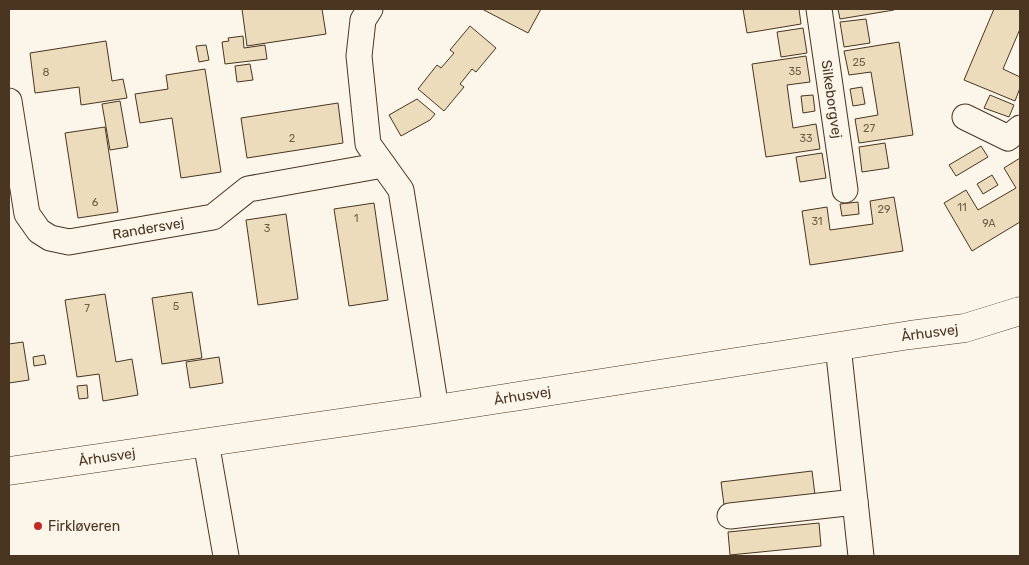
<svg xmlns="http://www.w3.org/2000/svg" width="1029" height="565" font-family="Rubik,sans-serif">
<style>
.building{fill:#ecdcbc;stroke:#4a3520}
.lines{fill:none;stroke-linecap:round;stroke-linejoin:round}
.street-casing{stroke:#4a3520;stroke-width:27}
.secondary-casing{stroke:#4a3520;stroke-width:29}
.street{stroke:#fbf6e9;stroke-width:25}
.secondary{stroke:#fbf6e9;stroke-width:28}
.poi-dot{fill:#c62828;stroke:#fbf6e9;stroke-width:2}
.labels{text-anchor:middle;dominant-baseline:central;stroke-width:4;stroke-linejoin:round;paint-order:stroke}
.number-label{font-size:11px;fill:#725f47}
.street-label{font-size:14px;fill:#4a3520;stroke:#fbf6e9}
.poi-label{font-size:14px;fill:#4a3520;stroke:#fbf6e9;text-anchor:start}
</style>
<rect width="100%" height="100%" fill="#fbf6e9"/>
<path class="building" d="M 242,9 L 322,9 L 326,34 L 247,46 Z
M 482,9 L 541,9 L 528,33 Z
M 743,9 L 799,9 L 801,24 L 747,33 Z
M 838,9 L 894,9 L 894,10 L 840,19 Z
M 994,9 L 1020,9 L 1020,29 L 1003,69 L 1020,77 L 1020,88 L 1015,101 L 964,80 Z
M 866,19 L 870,43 L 844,47 L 840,22 Z
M 470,26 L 496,48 L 476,72 L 472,69 L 460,84 L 464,87 L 444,111 L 418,89 L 437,65 L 441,68 L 454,53 L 450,50 Z
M 803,28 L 807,53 L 781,57 L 777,32 Z
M 243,36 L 244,48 L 265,45 L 267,59 L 225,64 L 222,42 L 229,41 L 228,38 Z
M 106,41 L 112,81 L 123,79 L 127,98 L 81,105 L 79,87 L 35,93 L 30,53 Z
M 899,42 L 913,135 L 859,143 L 855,119 L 878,115 L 871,72 L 849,75 L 844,51 Z
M 206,45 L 209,60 L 199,62 L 196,46 Z
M 806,56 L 810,82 L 787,85 L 790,107 L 793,128 L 816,124 L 820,149 L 766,157 L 752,64 Z
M 250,64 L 253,80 L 237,82 L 235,66 Z
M 205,69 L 221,172 L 181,178 L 172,118 L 140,123 L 135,94 L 168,89 L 166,75 Z
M 862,87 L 865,104 L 853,106 L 850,89 Z
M 813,95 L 815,111 L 803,113 L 801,96 Z
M 990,95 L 1014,105 L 1009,117 L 984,108 Z
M 417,99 L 435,114 L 430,120 L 401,136 L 389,115 Z
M 120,101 L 128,147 L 110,150 L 102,104 Z
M 338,103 L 343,143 L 247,158 L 241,118 Z
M 105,127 L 118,212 L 78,218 L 65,133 Z
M 885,143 L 889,168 L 862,172 L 859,147 Z
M 981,146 L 988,157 L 956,176 L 949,165 Z
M 822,153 L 826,178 L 800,182 L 796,157 Z
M 1020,158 L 1020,222 L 972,251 L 944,203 L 966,190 L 978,210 L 1016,188 L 1004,168 Z
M 992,175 L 998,185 L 983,194 L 977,184 Z
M 894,197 L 903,251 L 810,265 L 802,211 L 827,207 L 830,230 L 873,224 L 870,201 Z
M 858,202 L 859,214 L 842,216 L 840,204 Z
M 374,203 L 388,300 L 349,306 L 334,209 Z
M 286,214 L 298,299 L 258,305 L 246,220 Z
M 192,292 L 202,358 L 162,364 L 152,298 Z
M 105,294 L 116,362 L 132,359 L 138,395 L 103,401 L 99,374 L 77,377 L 65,300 Z
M 23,342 L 29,380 L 9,383 L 9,344 Z
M 44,355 L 46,364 L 34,366 L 33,357 Z
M 219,357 L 223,383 L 190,388 L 186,362 Z
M 87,385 L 88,398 L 79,399 L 77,386 Z
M 812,471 L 815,495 L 724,505 L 721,482 Z
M 819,523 L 821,546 L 730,555 L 728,532 Z"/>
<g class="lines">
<defs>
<g id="street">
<path d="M 370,9 L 363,20 L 359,56 L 368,144 L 401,190 L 436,409"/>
<path id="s1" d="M 819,9 L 845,190"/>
<path id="s2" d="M 9,101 L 27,214 L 39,231 L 50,238 L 69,242 L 213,217 L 248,189 L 383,165"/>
<path d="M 965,117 L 1008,138 L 1020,128"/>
<path d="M 838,346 L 861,556"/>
<path d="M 206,442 L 226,556"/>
<path d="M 730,516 L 855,502"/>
</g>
<g id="secondary">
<path id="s3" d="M 9,471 L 436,409 L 910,335 L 965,328 L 1020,311"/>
</g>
</defs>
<use href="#street" class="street-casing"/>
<use href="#secondary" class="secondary-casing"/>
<use href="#street" class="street"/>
<use href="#secondary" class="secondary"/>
</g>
<circle class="poi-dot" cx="38" cy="526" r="5"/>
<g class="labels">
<g class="number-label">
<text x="859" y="62">25</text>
<text x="795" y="71">35</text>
<text x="46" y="72">8</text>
<text x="869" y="128">27</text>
<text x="292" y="138">2</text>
<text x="806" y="138">33</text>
<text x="95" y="202">6</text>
<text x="962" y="207">11</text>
<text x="884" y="209">29</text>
<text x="356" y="218">1</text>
<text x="817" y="221">31</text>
<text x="989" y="223">9A</text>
<text x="267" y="228">3</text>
<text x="176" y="306">5</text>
<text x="87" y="308">7</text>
</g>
<g class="street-label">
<text stroke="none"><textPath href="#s1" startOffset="91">Silkeborgvej</textPath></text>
<text stroke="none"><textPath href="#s2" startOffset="248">Randersvej</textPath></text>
<text stroke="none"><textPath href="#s3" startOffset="931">Århusvej</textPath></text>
<text stroke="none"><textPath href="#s3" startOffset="519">Århusvej</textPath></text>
<text stroke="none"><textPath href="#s3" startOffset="99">Århusvej</textPath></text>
</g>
<g class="poi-label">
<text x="48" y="526">Firkløveren</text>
</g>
</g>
<rect width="1029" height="565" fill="none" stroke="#4a3520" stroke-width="20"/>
</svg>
